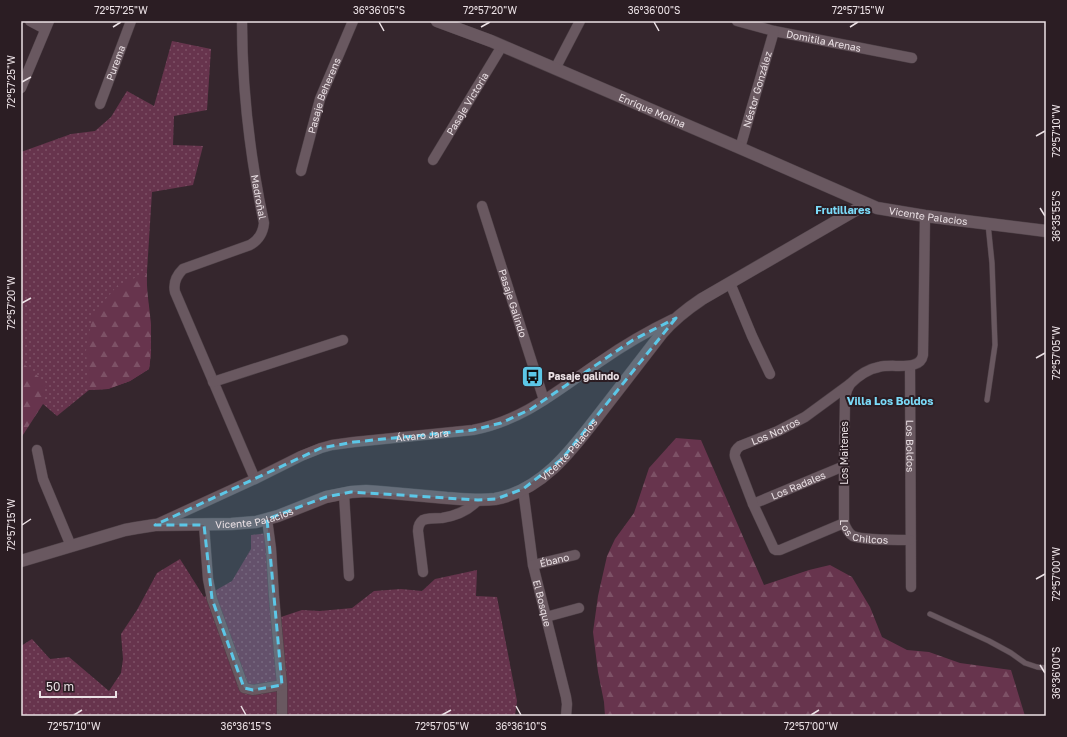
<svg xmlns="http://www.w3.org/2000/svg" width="1067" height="737" font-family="'Golos Text',sans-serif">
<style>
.grass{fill:url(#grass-dots)}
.forest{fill:url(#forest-firs)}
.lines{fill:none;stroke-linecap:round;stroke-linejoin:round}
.lane-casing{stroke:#4e4147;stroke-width:6}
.street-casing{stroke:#4e4147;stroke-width:11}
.secondary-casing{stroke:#4e4147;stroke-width:13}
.lane{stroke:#695860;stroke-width:5}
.street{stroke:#695860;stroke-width:10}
.secondary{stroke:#695860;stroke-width:12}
.marked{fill:#5cc7e7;fill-opacity:0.2;stroke:#5cc7e7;stroke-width:3;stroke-dasharray:8 5;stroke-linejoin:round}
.ticks{fill:none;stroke:#ebe1e5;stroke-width:1.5}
.labels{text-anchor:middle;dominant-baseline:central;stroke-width:4;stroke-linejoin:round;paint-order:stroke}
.street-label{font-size:10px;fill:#ebe1e5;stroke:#2b1d23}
.poi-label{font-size:10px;font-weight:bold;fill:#ebe1e5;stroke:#2b1d23;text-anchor:start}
.neighbourhood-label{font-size:11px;font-weight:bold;fill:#7bdbf9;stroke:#2b1d23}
.neatline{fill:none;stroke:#ebe1e5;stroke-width:1.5}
.ticks-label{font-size:10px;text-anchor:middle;fill:#ebe1e5}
</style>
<defs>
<pattern id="grass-dots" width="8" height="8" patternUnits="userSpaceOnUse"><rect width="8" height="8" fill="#67344d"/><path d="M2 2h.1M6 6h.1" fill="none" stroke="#7d5166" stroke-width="1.8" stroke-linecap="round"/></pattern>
<pattern id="forest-firs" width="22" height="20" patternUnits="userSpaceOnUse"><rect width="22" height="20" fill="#67344d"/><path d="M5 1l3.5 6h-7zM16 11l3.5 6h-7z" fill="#7d5166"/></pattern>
</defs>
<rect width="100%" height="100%" fill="#35262d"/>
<path class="grass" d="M 172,41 L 211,49 L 207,110 L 174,116 L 173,145 L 203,146 L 193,185 L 152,192 L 146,287 L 151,326 L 151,354 L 149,369 L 130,381 L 108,389 L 89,390 L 57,416 L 43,404 L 23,380 L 21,379 L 21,152 L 71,134 L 95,131 L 111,117 L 127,91 L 154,106 Z
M 268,533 L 278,618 L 302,610 L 320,611 L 352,608 L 374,591 L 401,589 L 422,591 L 435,579 L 477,570 L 476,596 L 497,597 L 517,701 L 515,716 L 21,716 L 21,646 L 32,639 L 50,659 L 69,657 L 109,691 L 121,673 L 123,659 L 121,634 L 137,610 L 157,573 L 180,559 L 204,597 L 232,581 L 251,549 L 251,535 Z"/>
<path class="forest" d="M 147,273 C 146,291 150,308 151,326 C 151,340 151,355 149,369 L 130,381 L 108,389 L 89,390 L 86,351 L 93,314 L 118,285 Z
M 21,364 L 25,365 L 46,383 L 43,404 L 21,438 Z
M 676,438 L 701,440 L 764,585 L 809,570 L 830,565 L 852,577 L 870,607 L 882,637 L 907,650 L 929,652 L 960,663 L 1011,670 L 1025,716 L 605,716 L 604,702 L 598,672 L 593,632 L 598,596 L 607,556 L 615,539 L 634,513 L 649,468 Z"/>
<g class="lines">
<defs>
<path id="lane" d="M 987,400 L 995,345 L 992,263 L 988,224
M 930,614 L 989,641 L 1011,653 L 1025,663 L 1037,667 L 1046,668"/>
<g id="street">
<path d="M 30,21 L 45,29"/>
<path id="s1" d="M 242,21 C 242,89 250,157 264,223 C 263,233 259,240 250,245 L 183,269 C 176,276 173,283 175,292 L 255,479"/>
<path id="s2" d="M 737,21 L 774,31 L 912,58"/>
<path d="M 555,69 L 580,21"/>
<path d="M 21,88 L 49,21"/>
<path id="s3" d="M 100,104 L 131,21"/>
<path id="s4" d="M 740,148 L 774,31"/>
<path id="s5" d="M 433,160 L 502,46"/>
<path id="s6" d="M 301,171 L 320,99 L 353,21"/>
<path id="s7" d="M 482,206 L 544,400"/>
<path d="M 730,283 L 752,336 L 770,374"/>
<path id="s8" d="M 910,366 L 911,587"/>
<path d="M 213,382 L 343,340"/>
<path id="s9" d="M 850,384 L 847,390 L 845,398 L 844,466 L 844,523 C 846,528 848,533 853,536 C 861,540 899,540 910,540"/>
<path d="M 37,450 L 43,479 L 71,546"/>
<path id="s10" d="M 523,489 L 533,565 L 566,697 L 567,704 L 566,716"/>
<path d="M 344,494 L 349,576"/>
<path id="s11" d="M 753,504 L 844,466"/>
<path d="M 267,519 L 271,549 L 274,597 L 282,685 L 282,716"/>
<path id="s12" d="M 844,523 L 780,550 L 776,550 L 774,549 L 753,504 L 735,457 C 734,452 736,449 740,446 L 778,431 L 805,417 L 850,384 C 858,376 868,369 879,367 C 893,363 920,372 923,355 L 925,216"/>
<path id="s13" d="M 157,524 L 255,479 L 301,456 L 321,448 L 332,445 L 354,442 L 473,430 C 525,420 559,389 601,361 C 624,345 648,331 673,319"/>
<path d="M 204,525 L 208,579 L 212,599 L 244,688 L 253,690 L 282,685"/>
<path id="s14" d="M 533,565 L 575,555"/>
<path d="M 423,572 L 418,531 C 418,526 419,523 423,520 C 428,518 436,518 442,518 C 455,516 469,510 478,500"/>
<path d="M 546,617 L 579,608"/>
</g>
<g id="secondary">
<path id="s15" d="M 437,21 L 491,41 L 740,148 L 877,208 L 925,216 L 1046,231"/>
<path id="s16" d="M 21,561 L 125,530 L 136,528 L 155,525 L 231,524 L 256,522 L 278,516 L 326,497 L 351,492 L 366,491 L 380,492 C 403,494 425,496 447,498 C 463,499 479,501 495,499 C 547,490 578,441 608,403 C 626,380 644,356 662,333 C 674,319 687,309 702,299 L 866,204"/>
</g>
</defs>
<use href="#lane" class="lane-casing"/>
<use href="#street" class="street-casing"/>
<use href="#secondary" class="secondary-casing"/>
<use href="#lane" class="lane"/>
<use href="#street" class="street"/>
<use href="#secondary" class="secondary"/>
</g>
<path class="marked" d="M 676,318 L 562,459 L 523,489 L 496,499 L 478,500 L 351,492 L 326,497 L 267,519 L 282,685 L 253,690 L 244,688 L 212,599 L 204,525 L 155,525 L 321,448 L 354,442 L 473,430 L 501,423 L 531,409 L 633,340 Z"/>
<path class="ticks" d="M 379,22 L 384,31M 654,22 L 659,31M 113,27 L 121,22M 481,27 L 490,22M 850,27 L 858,22M 22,82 L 31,77M 1036,136 L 1045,131M 1040,208 L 1045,216M 22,303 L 31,298M 1036,358 L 1045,353M 22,525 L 31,519M 1036,579 L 1045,574M 1040,665 L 1045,673M 241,706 L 246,715M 516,706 L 521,715M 74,715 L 82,710M 442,715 L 451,710M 811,715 L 819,710"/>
<defs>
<symbol id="bus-square" viewBox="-11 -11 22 22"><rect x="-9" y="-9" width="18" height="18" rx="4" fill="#5cc7e7" stroke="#2b1d23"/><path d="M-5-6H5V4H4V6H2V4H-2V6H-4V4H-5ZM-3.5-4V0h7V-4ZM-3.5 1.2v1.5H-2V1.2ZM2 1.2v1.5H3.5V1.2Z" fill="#111"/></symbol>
</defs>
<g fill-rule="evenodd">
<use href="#bus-square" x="520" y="364" width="25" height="25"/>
</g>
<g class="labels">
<g class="street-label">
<text stroke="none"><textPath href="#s2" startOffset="89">Domitila Arenas</textPath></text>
<text stroke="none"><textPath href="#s3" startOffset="44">Purema</textPath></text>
<text stroke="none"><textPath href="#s4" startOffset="61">Néstor González</textPath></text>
<text stroke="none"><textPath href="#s6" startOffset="79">Pasaje Beherens</textPath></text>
<text stroke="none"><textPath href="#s5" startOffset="66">Pasaje Victoria</textPath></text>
<text stroke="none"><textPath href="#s15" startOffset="233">Enrique Molina</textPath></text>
<text stroke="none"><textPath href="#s1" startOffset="177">Madroñal</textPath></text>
<text stroke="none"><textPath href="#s15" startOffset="530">Vicente Palacios</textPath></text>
<text stroke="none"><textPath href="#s7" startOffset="102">Pasaje Galindo</textPath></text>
<text stroke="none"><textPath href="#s12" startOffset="227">Los Notros</textPath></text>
<text stroke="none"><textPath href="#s13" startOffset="283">Álvaro Jara</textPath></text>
<text stroke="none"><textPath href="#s8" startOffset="80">Los Boldos</textPath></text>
<text stroke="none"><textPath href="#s16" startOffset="575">Vicente Palacios</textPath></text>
<text transform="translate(844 453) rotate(-90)">Los Maitenes</text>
<text stroke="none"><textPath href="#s11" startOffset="49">Los Radales</textPath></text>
<text stroke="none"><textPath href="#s16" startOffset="239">Vicente Palacios</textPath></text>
<text stroke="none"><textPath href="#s9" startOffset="164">Los Chilcos</textPath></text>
<text stroke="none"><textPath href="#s14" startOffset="22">Ébano</textPath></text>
<text stroke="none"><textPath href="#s10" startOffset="116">El Bosque</textPath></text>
</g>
<g class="poi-label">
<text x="548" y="376">Pasaje galindo</text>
</g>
<g class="neighbourhood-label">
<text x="843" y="209">Frutillares</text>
<text x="890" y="400">Villa Los Boldos</text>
</g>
</g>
<rect width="1067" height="737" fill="none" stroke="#2b1d23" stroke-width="44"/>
<path d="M40 691v6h76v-6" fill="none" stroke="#ebe1e5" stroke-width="2"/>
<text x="46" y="691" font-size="12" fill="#ebe1e5" stroke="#2b1d23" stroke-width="3" paint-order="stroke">50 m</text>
<rect x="22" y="22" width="1023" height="693" class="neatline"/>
<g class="ticks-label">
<text x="121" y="14">72°57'25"W</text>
<text x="379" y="14">36°36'05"S</text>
<text x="490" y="14">72°57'20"W</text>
<text x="654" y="14">36°36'00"S</text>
<text x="858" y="14">72°57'15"W</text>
<text transform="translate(11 82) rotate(-90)" y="4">72°57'25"W</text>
<text transform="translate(1056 131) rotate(-90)" y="4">72°57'10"W</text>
<text transform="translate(1056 216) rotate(-90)" y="4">36°35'55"S</text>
<text transform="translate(11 303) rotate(-90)" y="4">72°57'20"W</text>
<text transform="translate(1056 353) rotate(-90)" y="4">72°57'05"W</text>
<text transform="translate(11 525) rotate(-90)" y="4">72°57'15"W</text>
<text transform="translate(1056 574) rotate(-90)" y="4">72°57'00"W</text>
<text transform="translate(1056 673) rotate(-90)" y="4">36°36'00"S</text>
<text x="74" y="730">72°57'10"W</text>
<text x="246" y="730">36°36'15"S</text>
<text x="442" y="730">72°57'05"W</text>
<text x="521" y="730">36°36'10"S</text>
<text x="811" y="730">72°57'00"W</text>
</g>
</svg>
